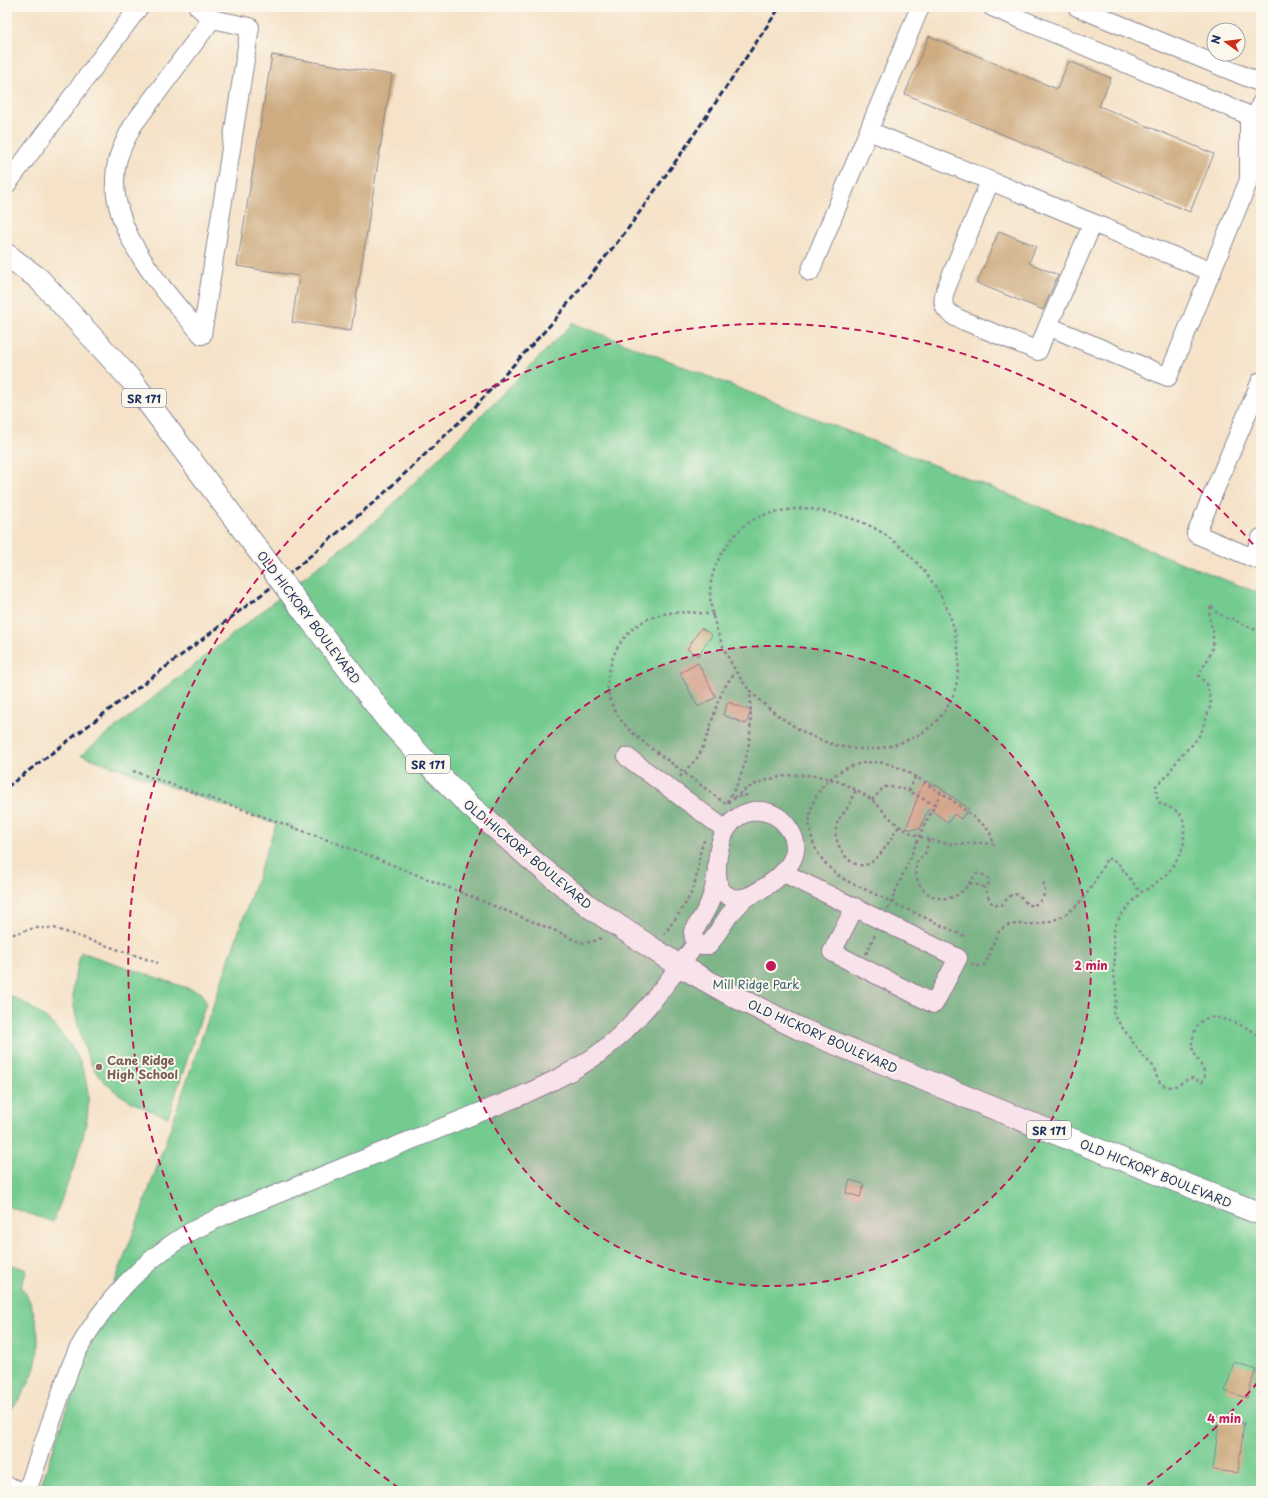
<svg xmlns="http://www.w3.org/2000/svg" width="1268" height="1498" font-family="'Playpen Sans',sans-serif">
<style>
.green{fill:#73cb90;stroke:#477d77}
.building{fill:#ceab80}
.lines{fill:none;stroke-linecap:round;stroke-linejoin:round}
.minor-casing{stroke:#888893;stroke-width:20}
.major-casing{stroke:#888893;stroke-width:24}
.path{stroke:#888893;stroke-width:2.5;stroke-dasharray:3 3;stroke-linecap:butt}
.minor{stroke:#fff;stroke-width:18}
.major{stroke:#fff;stroke-width:22}
.rail{stroke:#1b2f5e;stroke-width:3;stroke-dasharray:6 3;stroke-linecap:butt}
.major-bridge-casing{stroke:#888893;stroke-width:24;stroke-linecap:butt}
.major-bridge{stroke:#fff;stroke-width:22}
.ring{fill:none;stroke:#c2185b;stroke-width:2;stroke-dasharray:7 5}
.education-dot{fill:#8d6e63;stroke:#fbf7ec;stroke-width:1.5}
.labels{text-anchor:middle;dominant-baseline:central;stroke-width:4;stroke-linejoin:round;paint-order:stroke}
.shield{fill:#fbf7ec;stroke:#5e6b89;stroke-width:1}
.shield-label{font-size:11px;font-weight:bold;fill:#1b2f5e}
.street-label{font-size:12px;fill:#1b2f5e;stroke:#fbf7ec}
.park-label{font-size:12px;fill:#355e6d;stroke:#fbf7ec}
.education-label{font-size:12px;font-weight:bold;fill:#785e54;stroke:#fbf7ec;text-anchor:start}
.centre{fill:#c2185b;stroke:#fbf7ec;stroke-width:2}
.ring-label{font-size:12px;text-anchor:middle;font-weight:bold;fill:#c2185b;stroke:#fbf7ec;stroke-width:4;stroke-linejoin:round;paint-order:stroke}
</style>
<rect width="100%" height="100%" fill="#fbf7ec"/>
<filter id="ink" filterUnits="userSpaceOnUse"><feTurbulence type="fractalNoise" baseFrequency=".025" numOctaves="2"/><feDisplacementMap in="SourceGraphic" scale="8" xChannelSelector="R" yChannelSelector="G"/><feConvolveMatrix kernelMatrix="1 2 1 2 8 2 1 2 1" color-interpolation-filters="sRGB"/></filter>
<filter id="wash" filterUnits="userSpaceOnUse"><feTurbulence type="fractalNoise" baseFrequency=".012" numOctaves="4" result="noise"/><feDisplacementMap in="SourceGraphic" scale="16" xChannelSelector="R" yChannelSelector="G"/><feGaussianBlur stdDeviation="0.9" result="paint"/><feColorMatrix in="noise" values="0 0 0 0 0 0 0 0 0 0 0 0 0 0 0 0 0 1.4 0 .05"/><feComposite in="paint" operator="in"/></filter>
<g filter="url(#wash)">
<rect width="100%" height="100%" fill="#f5e2c8"/>
<path class="green" d="M 573,323 L 1261,594 L 1261,1491 L 39,1491 L 75,1387 L 142,1210 L 276,824 L 81,755 L 378,519 Z
M 81,952 L 202,993 L 206,1003 L 168,1117 C 141,1108 114,1096 96,1072 C 88,1061 84,1046 80,1033 C 77,1020 73,1007 73,994 C 73,980 78,965 81,952 Z
M 7,994 C 56,1017 96,1060 87,1118 C 81,1153 65,1189 53,1222 L 7,1206 Z
M 7,1263 L 27,1270 L 21,1287 C 29,1297 32,1306 35,1318 C 44,1355 33,1386 7,1414 Z"/>
<g id="blocks">
<path class="building" d="M 929,36 L 1057,89 L 1069,61 L 1111,78 L 1099,106 L 1214,154 L 1190,212 L 905,94 Z
M 272,55 L 392,75 L 351,331 L 292,322 L 299,276 L 237,266 Z
M 999,231 L 1036,246 L 1029,263 L 1058,275 L 1043,310 L 977,283 Z
M 701,628 L 712,635 L 698,656 L 687,649 Z
M 698,663 L 716,697 L 698,707 L 680,673 Z
M 728,702 L 751,711 L 746,724 L 723,715 Z
M 926,781 L 939,787 L 969,809 L 961,819 L 954,814 L 948,823 L 929,808 L 920,829 L 906,829 L 921,788 Z
M 850,1180 L 864,1184 L 860,1197 L 846,1193 Z
M 1234,1362 L 1256,1369 L 1247,1398 L 1225,1391 Z
M 1219,1421 L 1244,1423 L 1238,1473 L 1213,1470 Z"/>
</g>
</g>
<g filter="url(#ink)">
<use href="#blocks" fill-opacity="0" stroke="#888893" stroke-width="1"/>
<g class="lines">
<defs>
<path id="minor" d="M 198,7 L 212,19 L 133,125 C 127,137 120,149 117,162 C 103,226 164,290 202,335
M 992,7 L 1260,120
M 1077,7 L 1261,83
M 1256,118 L 1261,103
M 869,131 L 1212,272
M 990,181 L 945,291 C 941,306 944,310 957,318 L 1038,351 L 1048,326 L 1168,377 L 1249,180 L 1249,115
M 7,184 L 139,7
M 810,272 L 920,7
M 1048,326 L 1093,223
M 202,335 L 250,27 L 212,19
M 1261,538 L 1253,558 L 1261,561
M 1253,558 L 1196,534 L 1261,381
M 627,757 L 726,830
M 753,811 C 767,810 778,814 787,826 C 807,851 787,873 765,887 C 753,895 737,905 724,893 C 711,881 718,840 728,827 C 733,819 743,813 753,811 Z
M 784,873 L 958,958 L 934,1004 L 832,952 L 855,907
M 695,945 L 709,945 L 729,915 L 746,897
M 7,1486 L 21,1491
M 27,1491 C 37,1463 46,1435 56,1408 C 63,1388 69,1367 79,1348 C 104,1302 142,1262 187,1234 C 199,1227 212,1221 225,1215 L 523,1095 C 549,1083 575,1071 598,1054 C 637,1024 666,985 695,945 L 693,932 C 706,911 713,901 716,876"/>
<path id="major" d="M 7,255 L 39,279 L 132,381 L 264,558
M 303,610 L 386,718 L 428,764 L 469,805 L 532,860 L 590,907 L 670,960 L 730,994 L 800,1029 L 1035,1125 L 1261,1214"/>
</defs>
<use href="#minor" class="minor-casing"/>
<use href="#major" class="major-casing"/>
<path class="path" d="M 805,508 C 832,513 861,518 884,534 C 903,547 922,566 935,586 C 958,621 970,676 944,712 C 932,730 910,741 890,746 C 860,754 828,746 802,731 C 780,718 758,702 743,682 C 725,657 706,613 711,582 C 713,569 719,557 726,547 C 733,536 742,526 753,520 C 769,511 787,510 805,508 Z
M 714,615 C 682,610 649,609 627,635 C 618,644 613,655 610,667 C 597,713 639,739 670,762 C 689,776 707,790 726,804 C 730,796 736,788 739,780 C 751,750 752,721 750,690
M 1261,632 L 1241,624 L 1234,619 L 1226,618 L 1216,612 L 1211,605 L 1209,617 L 1213,631 L 1213,647 L 1208,659 L 1199,674 L 1199,676 L 1207,684 L 1211,704 L 1201,733 L 1193,744 L 1181,755 L 1166,777 L 1156,786 L 1157,797 L 1160,803 L 1175,810 L 1182,816 L 1184,823 L 1184,842 L 1181,853 L 1169,872 L 1150,888 L 1141,892 L 1120,916 L 1115,927 L 1113,935 L 1115,963 L 1113,971 L 1116,986 L 1116,1001 L 1113,1011 L 1114,1016 L 1142,1055 L 1153,1066 L 1158,1080 L 1161,1084 L 1166,1086 L 1172,1087 L 1178,1085 L 1188,1079 L 1193,1078 L 1202,1082 L 1205,1079 C 1206,1066 1191,1056 1192,1042 C 1192,1039 1194,1036 1194,1033 C 1202,1011 1218,1017 1235,1023 C 1246,1027 1253,1030 1261,1039
M 133,771 L 262,816 L 363,853 L 561,933 C 578,942 585,947 603,937
M 680,777 C 686,768 697,761 701,751 C 714,725 715,693 736,672
M 915,777 L 909,791 L 934,805
M 856,791 C 851,796 852,802 848,807 C 843,815 838,817 836,828 C 833,844 850,871 868,864 C 880,859 892,837 899,826
M 734,798 C 756,778 794,771 822,777 C 838,780 856,789 869,798 C 884,809 893,825 911,833 C 926,840 943,844 960,844 C 965,845 968,843 972,843 C 980,843 987,843 994,844 C 992,839 991,834 988,830 C 986,826 980,823 977,820 C 965,810 953,800 940,792 C 923,782 904,767 884,763 C 842,756 799,794 812,838 C 816,856 830,870 845,880 L 966,937
M 872,800 L 884,787 L 896,787 L 909,791
M 728,803 L 737,797 L 749,795
M 929,840 C 928,844 927,848 926,852 C 922,859 915,858 916,870 C 916,891 936,904 955,896 C 964,892 970,882 976,874 C 980,873 990,876 989,883 C 989,883 985,888 984,888
M 970,883 C 974,885 979,884 983,887 C 989,892 987,900 994,905 L 1002,905 C 1005,902 1006,899 1009,897 C 1017,889 1023,900 1028,905 C 1042,907 1049,891 1042,880
M 888,909 L 922,830 L 941,793
M 664,935 C 674,919 689,903 694,885 C 700,868 697,853 706,837
M 7,936 L 34,928 L 54,928 L 158,963
M 866,954 L 875,935
M 971,964 L 977,966 L 984,965 C 993,954 991,937 1003,928 C 1011,922 1024,925 1033,924 C 1074,922 1091,891 1107,858 L 1118,863 L 1140,892"/>
<use href="#minor" class="minor"/>
<use href="#major" class="major"/>
<path class="rail" d="M 7,787 L 290,573 L 380,497 L 473,409 L 553,322 L 627,230 L 685,148 L 780,7"/>
<defs>
<path id="major-bridge" d="M 264,558 L 303,610"/>
</defs>
<use href="#major-bridge" class="major-bridge-casing"/>
<use href="#major-bridge" class="major-bridge"/>
</g>
</g>
<circle cx="771" cy="966" r="320" fill="#c2185b" fill-opacity=".12"/>
<g class="ring">
<circle cx="771" cy="966" r="320"/>
<path d="M1258 1382A641 641 0 0 1 1143 1488M399 1488A641 641 0 1 1 1258 550"/>
</g>
<circle class="education-dot" cx="99" cy="1067" r="4"/>
<g class="labels">
<g class="shield">
<rect x="122" y="389" width="44" height="18" rx="3"/>
<rect x="406" y="755" width="44" height="18" rx="3"/>
<rect x="1027" y="1121" width="44" height="18" rx="3"/>
</g>
<g class="shield-label">
<text x="144" y="398">SR 171</text>
<text x="428" y="764">SR 171</text>
<text x="1049" y="1130">SR 171</text>
</g>
<g class="street-label">
<text transform="translate(309 617) rotate(53)">OLD HICKORY BOULEVARD</text>
<text transform="translate(528 854) rotate(40)">OLD HICKORY BOULEVARD</text>
<text transform="translate(823 1036) rotate(24)">OLD HICKORY BOULEVARD</text>
<text transform="translate(1156 1173) rotate(22)">OLD HICKORY BOULEVARD</text>
</g>
<g class="park-label">
<text x="756" y="984">Mill Ridge Park</text>
</g>
<g class="education-label">
<text x="107" y="1060">Cane Ridge<tspan x="107" dy="14">High School</tspan></text>
</g>
</g>
<circle cx="771" cy="966" r="6" class="centre"/>
<g class="ring-label">
<text x="1091" y="970">2 min</text>
<text x="1224" y="1423">4 min</text>
</g>
<rect width="1268" height="1498" fill="none" stroke="#fbf7ec" stroke-width="24"/>
<g transform="translate(1226 42) rotate(284)"><circle r="19" fill="#fbf7ec" stroke="#a1a7b3"/>
<path d="M0-3L7 15L0 10L-7 15Z" fill="#c8321e"/>
<text y="-6" font-size="11" font-weight="bold" text-anchor="middle" fill="#1b2f5e">N</text>
</g>
</svg>
